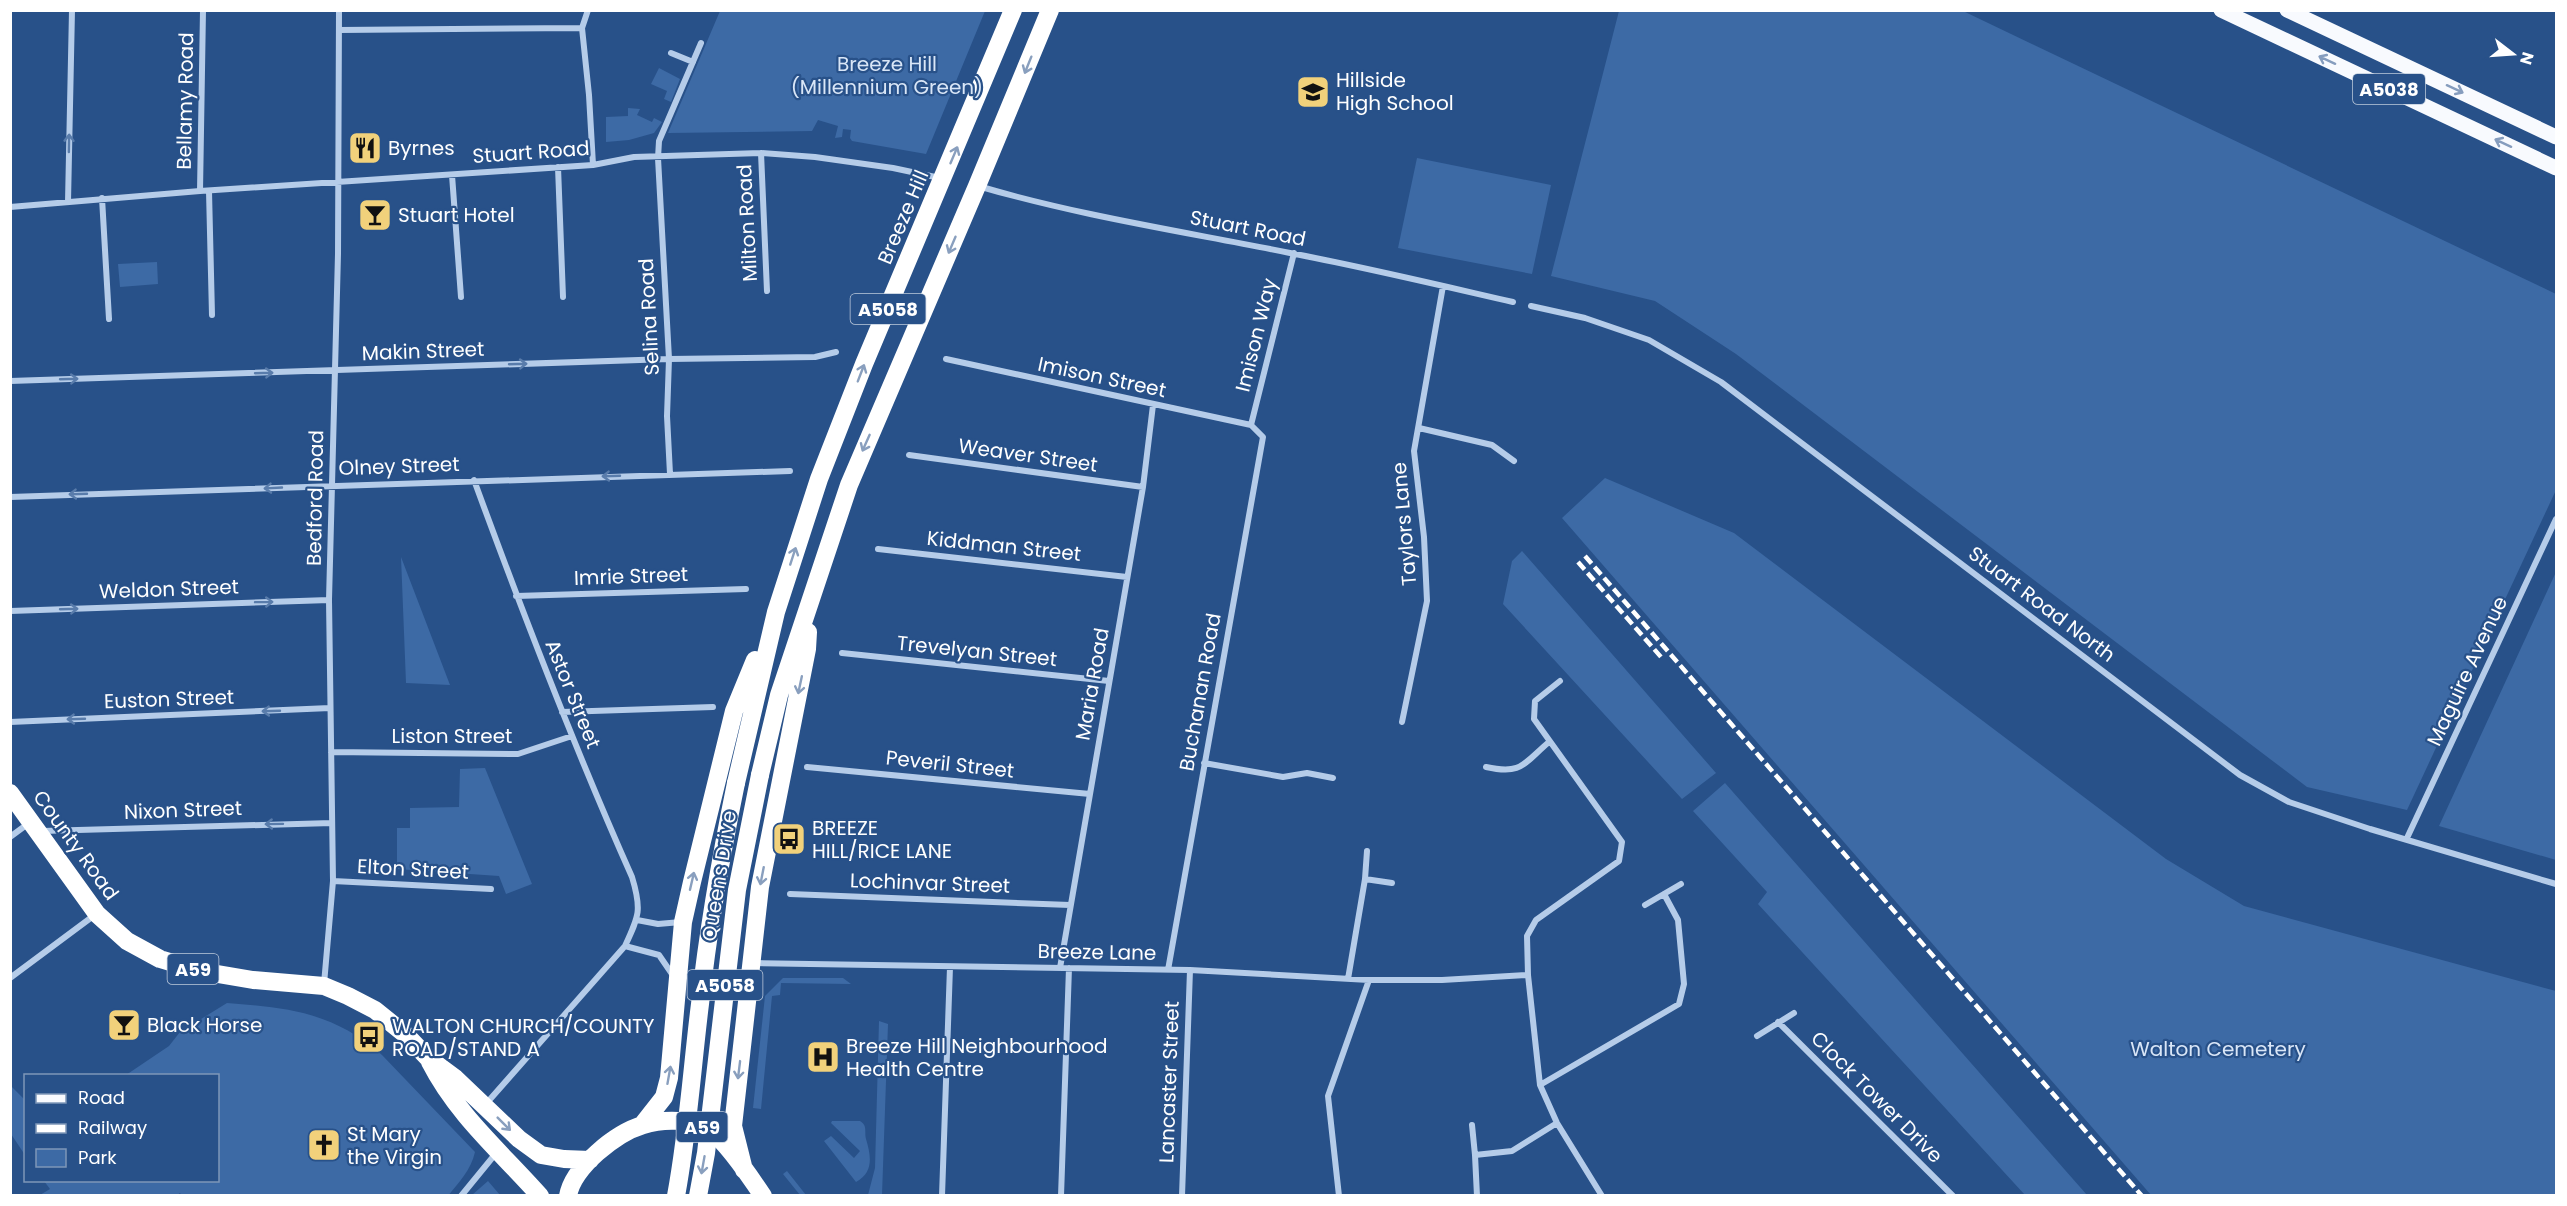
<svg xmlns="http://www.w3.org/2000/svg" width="2567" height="1206" font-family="Poppins,sans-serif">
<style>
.green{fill:#3d6aa5}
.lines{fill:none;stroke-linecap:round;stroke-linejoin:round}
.street{stroke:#b5cce9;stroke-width:6}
.primary{stroke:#f8fafe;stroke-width:15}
.highway{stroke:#fff;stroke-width:18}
.rail{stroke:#fff;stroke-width:4.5;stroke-dasharray:10 4.5;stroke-linecap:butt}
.highway-bridge{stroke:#fff;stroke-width:18}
.oneway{stroke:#869dbe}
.oneway2{stroke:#899fbe}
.oneway3{stroke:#597cab}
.labels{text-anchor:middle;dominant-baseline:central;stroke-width:4.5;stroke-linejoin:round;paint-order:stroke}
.shield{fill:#285189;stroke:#becbdc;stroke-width:1.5}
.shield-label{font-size:18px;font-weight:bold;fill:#fff}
.park-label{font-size:20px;fill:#d9e6f7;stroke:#285189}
.poi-label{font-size:20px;fill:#fff;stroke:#285189;text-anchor:start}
.street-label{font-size:20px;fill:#fff;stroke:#285189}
</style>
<rect width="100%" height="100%" fill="#285189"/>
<path class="green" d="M 720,11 L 720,10 L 985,11 L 926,154 L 852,141 L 850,138 L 851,130 L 843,129 L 842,137 L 835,138 L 838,126 L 818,120 L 812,131 L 668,133 Z
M 1619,11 L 1963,11 L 2556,294 L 2556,490 L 2407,810 L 2307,787 L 1736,354 L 1655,301 L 1551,276 Z
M 659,68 L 680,79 L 671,102 L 664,99 L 667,91 L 651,84 Z
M 628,108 L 640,109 L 637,115 L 652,122 L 654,118 L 662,122 L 654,133 L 629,140 L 606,142 L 606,117 L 628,116 Z
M 1417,158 L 1551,185 L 1532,274 L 1398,248 Z
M 157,262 L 158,284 L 120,287 L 118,264 Z
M 1605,478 L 1734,533 L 2166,859 L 2244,906 L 2556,991 L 2556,1195 L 2151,1195 L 1562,518 Z
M 1522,551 L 1716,773 L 1682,799 L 1503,604 L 1512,561 Z
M 401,557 L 450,685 L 406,683 Z
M 2556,572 L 2556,860 L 2439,826 Z
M 485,768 L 532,884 L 506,894 L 499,876 L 397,869 L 397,828 L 410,828 L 410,808 L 459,807 L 460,769 Z
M 1725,783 L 2087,1195 L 2025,1195 L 1758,904 L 1767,892 L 1693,811 Z
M 783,978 L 843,978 L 851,984 L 781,983 L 780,995 L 772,996 L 761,1109 L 753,1108 L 765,996 Z
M 227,1003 C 289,1008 333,1012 382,1055 L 475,1152 C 471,1170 459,1182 448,1196 L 182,1196 L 180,1193 L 176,1196 L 40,1195 L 50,1189 L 44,1181 L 218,1180 L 218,1076 L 126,1075 L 169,1046 L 180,1032 Z
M 879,1021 L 888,1024 L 882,1195 L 868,1195 L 875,1168 Z
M 11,1086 L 25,1100 L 25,1155 L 11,1134 Z
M 832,1121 L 860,1121 C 868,1126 864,1131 866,1139 C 871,1156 874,1172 856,1182 L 824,1141 L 831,1136 L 854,1158 L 860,1151 L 831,1123 Z
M 787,1171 L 806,1195 L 800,1195 L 783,1174 Z
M 488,1181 L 500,1195 L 472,1195 Z"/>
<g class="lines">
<path class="street" d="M 588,10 L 582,28 L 589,95 L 593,165
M 339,30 L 582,28
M 671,53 L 693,62
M 761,153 L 767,291
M 558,167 L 563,297
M 452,175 L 461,297
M 978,186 C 1080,216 1186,232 1290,253 C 1364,267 1439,285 1513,302
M 200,191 L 203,10
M 209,191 L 212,315
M 102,198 L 109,319
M 68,202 L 72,10
M 10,207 L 200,191 L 593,165 L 634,157 L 761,153 L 815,157 L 893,168 L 940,178
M 1531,306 L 1585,318 L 1649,340 L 1721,382 L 2240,775 L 2289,802 L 2370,829 L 2556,884
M 946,359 L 1251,425
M 10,381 L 669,359 L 815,357 L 836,352
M 1251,425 L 1294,253
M 1419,428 L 1492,445 L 1514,461
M 909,455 L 1143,487
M 670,474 L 667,416 L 669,359 L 658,158 L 659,141 L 701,43
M 474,480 C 523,614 574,747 632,877 C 642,910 639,916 625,946 L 485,1105
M 10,497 L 790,471
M 878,549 L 1127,577
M 516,596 L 746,589
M 10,611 L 329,600
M 842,653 L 1109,681
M 1560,681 L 1535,701 L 1534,719 L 1622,842 L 1619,861 L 1536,920 L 1527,936 L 1528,975 L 1540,1085 L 1557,1123 L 1602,1196
M 562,712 L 713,707
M 10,722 L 330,708
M 1402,722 L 1427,601 L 1424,537 L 1414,451 L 1443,286
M 331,752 L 518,754 L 572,736
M 1204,763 L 1283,777 L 1307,773 L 1333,778
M 807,767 L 1090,794
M 1486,767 C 1522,775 1523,764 1549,742
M 42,831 L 332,823
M 10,837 L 29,823
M 2407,838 L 2556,519
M 1365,879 L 1392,883
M 333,881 L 491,889
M 790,894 L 1070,905
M 1645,905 L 1681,884
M 637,920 L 658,924 L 681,922
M 625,946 L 659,955 L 672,974
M 753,963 L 1190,970 L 1369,980 L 1442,980 L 1528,975
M 1060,968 L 1143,487 L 1153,405
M 1168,970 L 1263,437 L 1251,425
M 10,978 L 96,914
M 1348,979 L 1365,879 L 1367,851
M 324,984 L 333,881 L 329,600 L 338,254 L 339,10
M 1778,1022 L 1953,1196
M 1757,1036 L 1794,1013
M 1540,1085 L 1679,1004 L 1684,984 L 1678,920 L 1664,894
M 1472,1125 L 1475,1155
M 461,1196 L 497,1152
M 942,1196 L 950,967
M 1061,1196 L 1069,968
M 1182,1196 L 1190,970
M 1339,1196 L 1328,1096 L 1369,980
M 1477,1196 L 1475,1155 L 1512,1151 L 1557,1123"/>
<path class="primary" d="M 2221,10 L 2556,168
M 2287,10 L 2556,137"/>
<path class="highway" d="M 760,775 L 779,695 L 849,485 L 977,186 L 1050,10
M 736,783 L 776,612 L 819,479 L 864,364 L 1013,10
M 10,793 L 97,914 L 127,941 L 160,959 L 200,971 L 253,980 L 324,986 L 348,996 L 375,1010 L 406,1035 L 428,1058 L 455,1078 L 519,1139 L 541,1155 L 564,1159 L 590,1160
M 430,1062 C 457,1115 501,1152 540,1196
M 642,1125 L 664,1097 L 669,1078 L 683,922 L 692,882 L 734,711 L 755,660
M 744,1170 L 733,1126 L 760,887 L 807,649 L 808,632
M 568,1196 C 573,1167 616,1133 643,1125 C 662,1119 694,1118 711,1131 C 727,1143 751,1178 763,1196"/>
<path class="rail" d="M 1585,556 L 2142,1196
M 1578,562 L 1661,657"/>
<path class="highway-bridge" d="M 676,1196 C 688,1132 692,1068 700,1004 C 708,930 721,856 736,783
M 698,1196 L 706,1153 L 737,890 L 760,775"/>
</g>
<defs><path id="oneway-shaft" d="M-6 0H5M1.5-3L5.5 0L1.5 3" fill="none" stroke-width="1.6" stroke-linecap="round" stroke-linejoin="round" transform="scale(1.5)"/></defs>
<g class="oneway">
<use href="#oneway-shaft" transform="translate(2327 60) rotate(-155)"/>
<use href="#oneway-shaft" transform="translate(2455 89) rotate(25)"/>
<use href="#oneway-shaft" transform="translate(2503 143) rotate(-155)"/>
</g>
<g class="oneway2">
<use href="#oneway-shaft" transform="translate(1028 65) rotate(112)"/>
<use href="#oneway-shaft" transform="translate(954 155) rotate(-67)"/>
<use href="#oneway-shaft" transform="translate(952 245) rotate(113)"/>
<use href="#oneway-shaft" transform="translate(861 373) rotate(-69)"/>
<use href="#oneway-shaft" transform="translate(866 443) rotate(114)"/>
<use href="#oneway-shaft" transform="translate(793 556) rotate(-72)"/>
<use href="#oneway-shaft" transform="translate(800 685) rotate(102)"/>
<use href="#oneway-shaft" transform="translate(762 876) rotate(101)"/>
<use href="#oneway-shaft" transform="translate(692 881) rotate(-77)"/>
<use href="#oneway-shaft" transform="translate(739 1070) rotate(97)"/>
<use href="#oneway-shaft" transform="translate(669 1075) rotate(-80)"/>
<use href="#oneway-shaft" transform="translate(504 1124) rotate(45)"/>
<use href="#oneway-shaft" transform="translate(703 1165) rotate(100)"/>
</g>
<g class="oneway3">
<use href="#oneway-shaft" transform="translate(69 143) rotate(-89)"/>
<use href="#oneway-shaft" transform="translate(518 364) rotate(-2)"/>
<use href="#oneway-shaft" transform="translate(264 373) rotate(-2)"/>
<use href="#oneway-shaft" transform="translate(69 379) rotate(-2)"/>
<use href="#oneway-shaft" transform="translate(611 476) rotate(178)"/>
<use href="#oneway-shaft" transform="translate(273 488) rotate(177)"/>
<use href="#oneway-shaft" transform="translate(78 494) rotate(178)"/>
<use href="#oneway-shaft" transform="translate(264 602) rotate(-1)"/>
<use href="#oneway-shaft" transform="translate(69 609) rotate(-2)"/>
<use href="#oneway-shaft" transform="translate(271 711) rotate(178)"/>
<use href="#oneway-shaft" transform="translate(76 719) rotate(178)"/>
<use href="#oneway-shaft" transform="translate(274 824) rotate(179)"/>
</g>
<defs>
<symbol id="school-square" viewBox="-11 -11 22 22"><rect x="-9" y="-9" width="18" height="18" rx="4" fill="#f1d17b" stroke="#285189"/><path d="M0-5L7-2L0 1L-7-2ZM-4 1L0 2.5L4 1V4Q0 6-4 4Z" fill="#111"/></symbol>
<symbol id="restaurant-square" viewBox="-11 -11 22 22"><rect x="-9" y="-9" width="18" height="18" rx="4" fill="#f1d17b" stroke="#285189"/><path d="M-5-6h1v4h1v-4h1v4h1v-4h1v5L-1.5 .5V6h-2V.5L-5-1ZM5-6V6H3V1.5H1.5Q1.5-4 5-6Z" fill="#111"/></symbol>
<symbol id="bar-square" viewBox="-11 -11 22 22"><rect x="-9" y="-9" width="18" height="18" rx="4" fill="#f1d17b" stroke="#285189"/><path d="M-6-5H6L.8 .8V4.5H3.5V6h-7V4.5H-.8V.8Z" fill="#111"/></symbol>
<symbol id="bus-square" viewBox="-11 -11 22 22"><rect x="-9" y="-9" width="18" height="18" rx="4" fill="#f1d17b" stroke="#285189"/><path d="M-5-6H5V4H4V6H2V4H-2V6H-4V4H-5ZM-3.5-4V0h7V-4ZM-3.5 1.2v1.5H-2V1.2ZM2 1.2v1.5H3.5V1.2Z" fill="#111"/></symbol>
<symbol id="hospital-square" viewBox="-11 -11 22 22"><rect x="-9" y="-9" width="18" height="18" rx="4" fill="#f1d17b" stroke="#285189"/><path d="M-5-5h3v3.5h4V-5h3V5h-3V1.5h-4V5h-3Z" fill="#111"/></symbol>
<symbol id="church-square" viewBox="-11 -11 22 22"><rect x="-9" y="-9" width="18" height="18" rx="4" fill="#f1d17b" stroke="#285189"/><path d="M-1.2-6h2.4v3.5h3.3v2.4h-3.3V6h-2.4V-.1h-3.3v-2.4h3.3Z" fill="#111"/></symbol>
</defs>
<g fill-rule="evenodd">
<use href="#school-square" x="1294" y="73" width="38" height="38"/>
<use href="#restaurant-square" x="346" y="129" width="38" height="38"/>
<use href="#bar-square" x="356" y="196" width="38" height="38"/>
<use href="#bus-square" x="770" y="820" width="38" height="38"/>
<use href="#bar-square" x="105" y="1006" width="38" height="38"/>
<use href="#bus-square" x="350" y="1018" width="38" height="38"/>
<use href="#hospital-square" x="804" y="1038" width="38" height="38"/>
<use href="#church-square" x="305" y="1126" width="38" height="38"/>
</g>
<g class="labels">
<g class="shield">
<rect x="2353" y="74" width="72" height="30" rx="4.5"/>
<rect x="850.5" y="294" width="75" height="30" rx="4.5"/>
<rect x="167.5" y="954" width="51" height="30" rx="4.5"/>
<rect x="687.5" y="970" width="75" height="30" rx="4.5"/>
<rect x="676.5" y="1112" width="51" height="30" rx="4.5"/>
</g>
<g class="shield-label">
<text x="2389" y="89">A5038</text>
<text x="888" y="309">A5058</text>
<text x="193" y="969">A59</text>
<text x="725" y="985">A5058</text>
<text x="702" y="1127">A59</text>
</g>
<g class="park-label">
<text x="887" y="64">Breeze Hill<tspan x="887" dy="23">(Millennium Green)</tspan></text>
<text x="2218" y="1049">Walton Cemetery</text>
</g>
<g class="poi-label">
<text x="1336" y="80">Hillside<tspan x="1336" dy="23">High School</tspan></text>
<text x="388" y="148">Byrnes</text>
<text x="398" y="215">Stuart Hotel</text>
<text x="812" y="828">BREEZE<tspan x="812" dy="23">HILL/RICE LANE</tspan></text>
<text x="147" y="1025">Black Horse</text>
<text x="392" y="1026">WALTON CHURCH/COUNTY<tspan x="392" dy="23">ROAD/STAND A</tspan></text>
<text x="846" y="1046">Breeze Hill Neighbourhood<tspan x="846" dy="23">Health Centre</tspan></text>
<text x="347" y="1134">St Mary<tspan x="347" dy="23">the Virgin</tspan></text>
</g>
<g class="street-label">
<text transform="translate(185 101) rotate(-89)">Bellamy Road</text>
<text transform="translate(531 152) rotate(-4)">Stuart Road</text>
<text transform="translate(903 217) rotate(-67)">Breeze Hill</text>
<text transform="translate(747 223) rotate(-93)">Milton Road</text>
<text transform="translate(1248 228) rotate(11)">Stuart Road</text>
<text transform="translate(649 317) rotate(-93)">Selina Road</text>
<text transform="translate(1256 335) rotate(-76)">Imison Way</text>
<text transform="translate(423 351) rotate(-2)">Makin Street</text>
<text transform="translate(1102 377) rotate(12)">Imison Street</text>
<text transform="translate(1028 455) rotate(8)">Weaver Street</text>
<text transform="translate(399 466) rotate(-2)">Olney Street</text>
<text transform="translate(315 498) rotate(-89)">Bedford Road</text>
<text transform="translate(1404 524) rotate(-95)">Taylors Lane</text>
<text transform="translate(1004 546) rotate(6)">Kiddman Street</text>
<text transform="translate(631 576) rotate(-2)">Imrie Street</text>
<text transform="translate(169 589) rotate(-2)">Weldon Street</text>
<text transform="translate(2042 604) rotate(37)">Stuart Road North</text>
<text transform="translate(977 651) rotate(6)">Trevelyan Street</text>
<text transform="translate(2467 671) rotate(-65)">Maguire Avenue</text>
<text transform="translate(1092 684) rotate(-80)">Maria Road</text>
<text transform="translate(1200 692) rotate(-80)">Buchanan Road</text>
<text transform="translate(573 694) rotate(68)">Astor Street</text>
<text transform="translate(169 699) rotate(-2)">Euston Street</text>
<text x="452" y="736">Liston Street</text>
<text transform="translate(950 764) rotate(6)">Peveril Street</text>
<text transform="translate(183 810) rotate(-2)">Nixon Street</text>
<text transform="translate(76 845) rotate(54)">County Road</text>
<text transform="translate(413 869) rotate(3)">Elton Street</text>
<text transform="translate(719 876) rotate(-81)">Queens Drive</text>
<text transform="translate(930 883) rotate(2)">Lochinvar Street</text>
<text transform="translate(1097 952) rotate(1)">Breeze Lane</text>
<text transform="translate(1169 1082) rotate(-88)">Lancaster Street</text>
<text transform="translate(1877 1097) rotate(45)">Clock Tower Drive</text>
</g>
</g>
<rect width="2567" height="1206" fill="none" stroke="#ffffff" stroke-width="24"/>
<rect x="24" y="1074" width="195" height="108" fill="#285189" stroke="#7e97b8" stroke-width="1.5"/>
<rect x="36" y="1094" width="30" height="9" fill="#f8fafe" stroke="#7e97b8" stroke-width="1.5"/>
<text x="78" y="1104" font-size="18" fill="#ffffff">Road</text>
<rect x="36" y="1124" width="30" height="9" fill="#ffffff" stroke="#7e97b8" stroke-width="1.5"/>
<text x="78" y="1134" font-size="18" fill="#ffffff">Railway</text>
<rect x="36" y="1149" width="30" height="18" fill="#3d6aa5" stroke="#7e97b8" stroke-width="1.5"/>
<text x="78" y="1164" font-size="18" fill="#ffffff">Park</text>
<g transform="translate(2513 54) rotate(107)" stroke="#285189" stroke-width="4.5" paint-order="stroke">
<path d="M0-4.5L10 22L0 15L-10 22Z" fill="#ffffff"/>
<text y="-9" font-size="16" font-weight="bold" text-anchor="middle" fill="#ffffff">N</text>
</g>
</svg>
